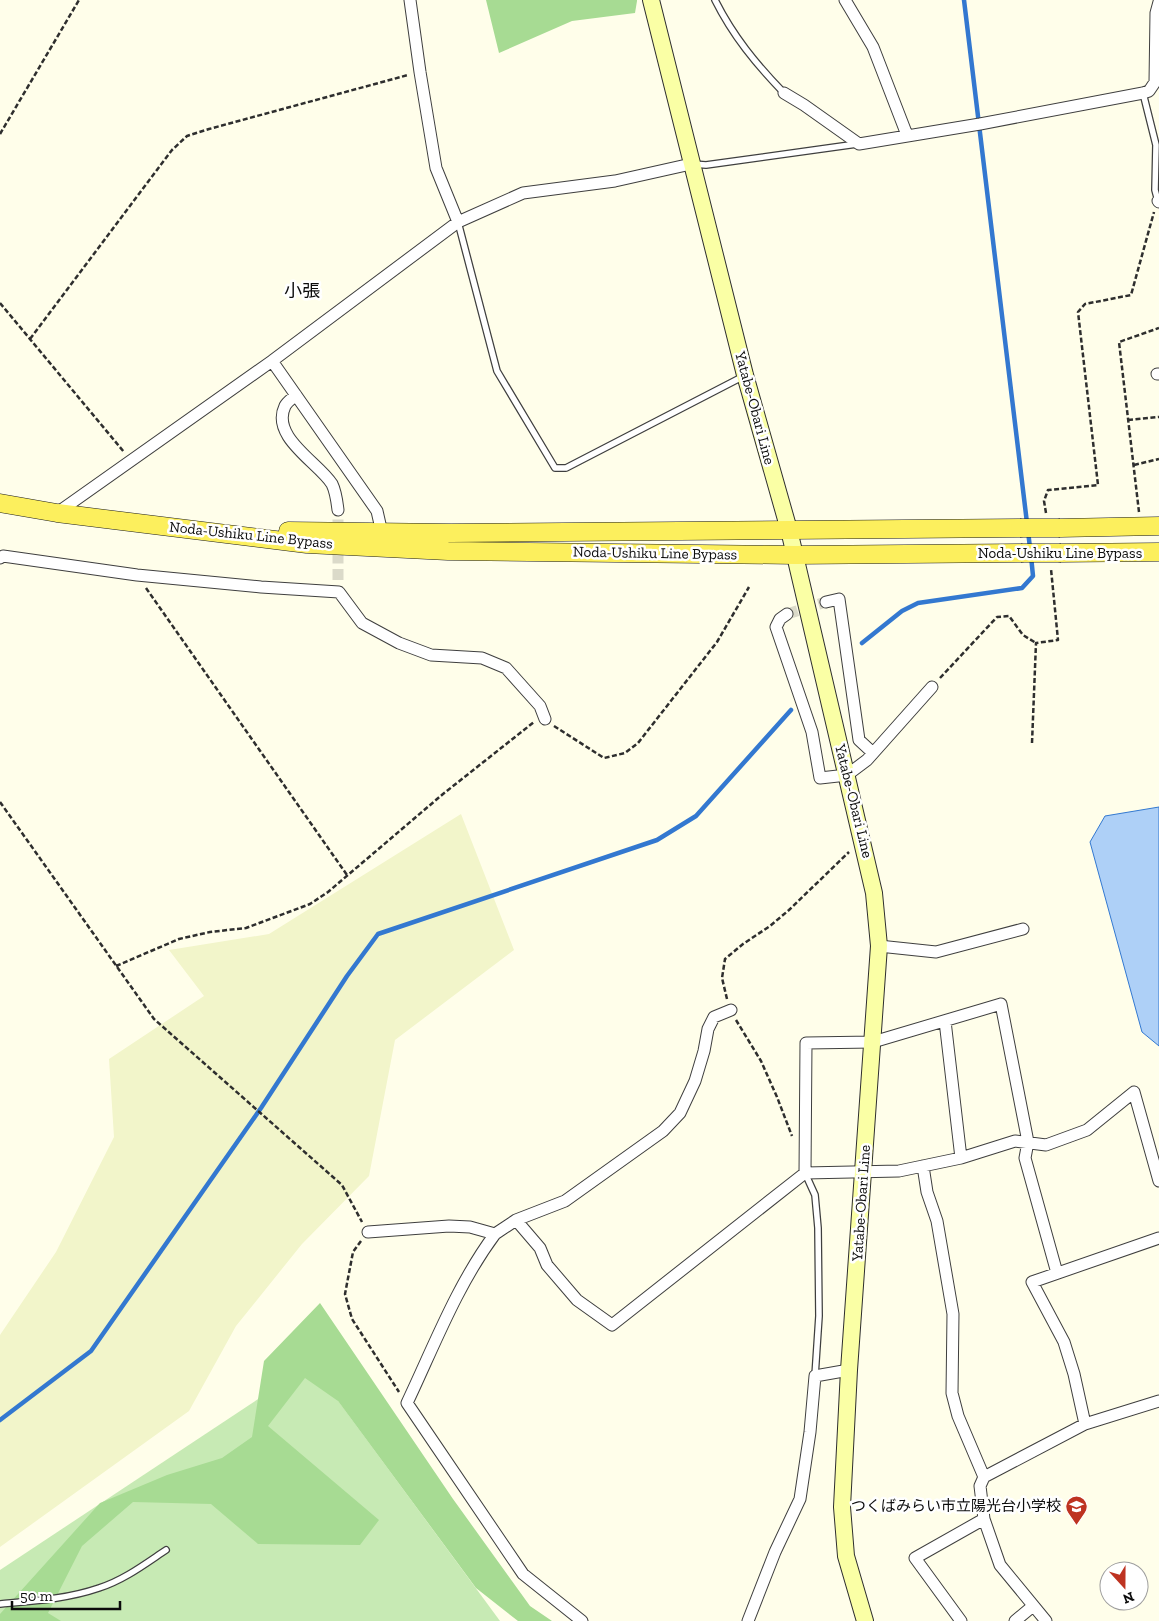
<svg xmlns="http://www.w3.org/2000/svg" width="1159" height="1621" font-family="'Zilla Slab','Noto Sans JP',serif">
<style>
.farmland{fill:#f2f5ca}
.green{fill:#c7eab4}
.forest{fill:#a7db93}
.water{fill:#aed0f7;stroke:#3378d0}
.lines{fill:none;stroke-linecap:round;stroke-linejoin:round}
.stream{stroke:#3378d0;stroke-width:4.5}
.street-tunnel{stroke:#dbdac9;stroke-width:11;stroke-dasharray:11 5.5;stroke-linecap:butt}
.lane-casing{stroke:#3f3f3f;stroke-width:8}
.street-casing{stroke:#3f3f3f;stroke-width:13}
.secondary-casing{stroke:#2e2e2e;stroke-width:18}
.primary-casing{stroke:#1d1d1d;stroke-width:19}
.path{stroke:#2e2e2e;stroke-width:2.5;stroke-dasharray:5 2.5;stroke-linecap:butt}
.lane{stroke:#fff;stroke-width:5.5}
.street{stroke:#fff;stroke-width:11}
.secondary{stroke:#faffa5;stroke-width:16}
.primary{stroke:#fcef5d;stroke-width:18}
.primary-bridge-casing{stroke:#1d1d1d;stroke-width:19;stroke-linecap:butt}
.primary-bridge{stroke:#fcef5d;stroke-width:18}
.labels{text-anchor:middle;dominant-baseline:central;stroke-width:5;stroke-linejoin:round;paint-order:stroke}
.street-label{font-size:15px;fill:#0c0c0c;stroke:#fff}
.poi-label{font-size:15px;fill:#0c0c0c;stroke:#fff;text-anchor:end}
.quarter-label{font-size:18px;fill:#0c0c0c;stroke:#fff}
</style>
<rect width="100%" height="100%" fill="#fffeea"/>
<path class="farmland" d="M 461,814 L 514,950 L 395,1040 L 369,1176 L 302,1244 L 236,1326 L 189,1411 L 0,1547 L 0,1335 L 56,1252 L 114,1137 L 109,1059 L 204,996 L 169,950 L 269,934 Z"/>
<path class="green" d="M 311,1364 L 500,1621 L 0,1621 L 0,1570 Z"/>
<path class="forest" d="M 486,0 L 637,0 L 637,1 L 635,13 L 572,21 L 499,53 Z
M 320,1303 L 453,1499 L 530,1606 L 552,1621 L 518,1621 L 476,1588 L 338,1401 L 305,1378 L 268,1426 L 379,1520 L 360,1545 L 258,1544 L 211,1504 L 133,1502 L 82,1546 L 48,1613 L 61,1621 L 0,1621 L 0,1614 L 100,1503 L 167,1475 L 222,1458 L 252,1437 L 264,1361 Z"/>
<path class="water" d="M 1159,807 L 1159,1046 L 1142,1032 L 1090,842 L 1105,816 Z"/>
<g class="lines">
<path class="stream" d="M 964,0 L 1027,523
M 1028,531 L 1030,548
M 862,643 L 902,611 L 918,603 L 1022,588 L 1033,576 L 1031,556
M 0,1420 L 91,1351 L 261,1108 L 347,976 L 378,934 L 657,840 L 696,816 L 791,710"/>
<path class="street-tunnel" d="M 338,580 L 338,510
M 787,614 L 826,602"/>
<defs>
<path id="lane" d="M 715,0 C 733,36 756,64 784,93
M 1143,93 L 1156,145 L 1155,190 L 1158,201
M 693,164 L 706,165 L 857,144
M 458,222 L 497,371 L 555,468 L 566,468 L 744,376
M 805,1173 L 815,1195 L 818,1228 L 819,1316 L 815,1376
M 0,1604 C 33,1601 67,1599 99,1588 C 124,1580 145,1564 166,1550"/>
<path id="street" d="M 410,0 L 420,72 L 436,168 L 458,222
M 845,0 L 873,47 L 907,135
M 784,93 L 804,105 L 859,144 L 980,124 L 1143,93 L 1149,91 L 1155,82 L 1156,13 L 1159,2
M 1158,201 L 1159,202
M 272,361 L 377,511 L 382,533
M 1157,374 L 1159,374
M 296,395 C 293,398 287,402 285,406 C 270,437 319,463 332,484 C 336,492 337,502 338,510
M 57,513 L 272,361 L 458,222 L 523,193 L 615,181 L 691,164
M 0,558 L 3,556 L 137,575 L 261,587 L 339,592 L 362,623 L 399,643 L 431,655 L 482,658 L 506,668 L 540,706 L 545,719
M 826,602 L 839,599 L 859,740 L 873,753
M 787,614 L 780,619 L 776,627 L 812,732 L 820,778 L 847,775 L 867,760 L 932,687
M 879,946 L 936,952 L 1023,929
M 945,1021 L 961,1158
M 923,1166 L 927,1192 L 937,1221 L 953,1314 L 952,1393 L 958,1416 L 984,1477
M 516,1220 L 540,1248 L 547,1265 L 577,1300 L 612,1325 L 805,1173
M 368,1232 L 449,1226 L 470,1227 L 495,1234 L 516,1220 L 565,1201 L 663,1131 L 680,1113 L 695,1081 L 704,1051 L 708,1029 L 714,1017 L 731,1010
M 495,1234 C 457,1285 434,1346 407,1403 L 523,1574 L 582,1621
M 1057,1273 L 1025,1158 L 1028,1142 L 1001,1004 L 873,1042 L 806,1043 L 805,1173 L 899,1171 L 961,1158 L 1015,1141 L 1046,1145 L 1087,1130 L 1134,1092 L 1159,1181
M 1085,1424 L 1074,1374 L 1064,1342 L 1032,1282 L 1159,1238
M 748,1621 L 775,1552 L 800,1499 L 810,1432 L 815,1376 L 849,1370
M 961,1621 L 915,1558 L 984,1519
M 1015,1621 L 1033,1606
M 1046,1621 L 1000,1565 L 984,1519 L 980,1486 L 984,1477 L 1085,1424 L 1159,1401"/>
<path id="secondary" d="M 651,0 L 745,375 L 789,530 L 874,893 L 879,946 L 849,1370 L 842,1507 L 846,1556 L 865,1621"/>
<path id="primary" d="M 0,503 L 57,513 L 307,544 L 448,551 L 795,555 L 1021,553
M 1060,528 L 1159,526
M 288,531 L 451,533 L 1020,528
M 1061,553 L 1159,552"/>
</defs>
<use href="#lane" class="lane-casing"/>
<use href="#street" class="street-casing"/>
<use href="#secondary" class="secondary-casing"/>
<use href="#primary" class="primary-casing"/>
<path class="path" d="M 0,134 L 79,0
M 0,303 L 124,452
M 30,339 L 172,150 L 187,136 L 209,129 L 408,75
M 1128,420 L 1159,417
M 1134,465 L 1159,459
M 1139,512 L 1119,342 L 1159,328
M 1046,513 L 1044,501 L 1048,490 L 1098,485 L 1078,312 L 1085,304 L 1131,295 L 1154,212
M 146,588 L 347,875
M 940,678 L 997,617 L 1009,616 L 1023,635 L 1036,643
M 554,726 L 604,758 L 625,753 L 638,743 L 717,642 L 749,587
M 1032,743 L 1036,643 L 1058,640 L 1051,569
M 0,802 L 154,1019 L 342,1185 L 362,1222
M 116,966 L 179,939 L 210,932 L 246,928 L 310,904 L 328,892 L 443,794 L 534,722
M 727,999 L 722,978 L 725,959 L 743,944 L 770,926 L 789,910 L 849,852
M 736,1020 L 761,1061 L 777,1097 L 792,1136
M 361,1241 L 353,1252 L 345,1294 L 352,1319 L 399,1392"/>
<use href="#lane" class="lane"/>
<use href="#street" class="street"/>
<use href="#secondary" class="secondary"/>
<use href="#primary" class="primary"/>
<defs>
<path id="primary-bridge" d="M 1020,528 L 1060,528
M 1021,553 L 1061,553"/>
</defs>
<use href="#primary-bridge" class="primary-bridge-casing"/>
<use href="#primary-bridge" class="primary-bridge"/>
</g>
<defs>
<symbol id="school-pin" viewBox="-11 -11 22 30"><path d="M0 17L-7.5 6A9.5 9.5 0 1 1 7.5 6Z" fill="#be3321" stroke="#fff"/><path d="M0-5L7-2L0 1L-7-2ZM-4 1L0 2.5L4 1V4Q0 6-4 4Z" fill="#fff"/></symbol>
</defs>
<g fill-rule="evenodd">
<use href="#school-pin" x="1064" y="1494" width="25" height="34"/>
</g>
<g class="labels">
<g class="street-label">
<text transform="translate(755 408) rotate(75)">Yatabe-Obari Line</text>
<text transform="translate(251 535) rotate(6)">Noda-Ushiku Line Bypass</text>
<text transform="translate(655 553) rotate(1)">Noda-Ushiku Line Bypass</text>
<text x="1060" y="553">Noda-Ushiku Line Bypass</text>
<text transform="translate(854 801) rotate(76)">Yatabe-Obari Line</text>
<text transform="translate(861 1203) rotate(-86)">Yatabe-Obari Line</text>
</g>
<g class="poi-label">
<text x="1061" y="1506">つくばみらい市立陽光台小学校</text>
</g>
<g class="quarter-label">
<text x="302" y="291">小張</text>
</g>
</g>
<g transform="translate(1124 1586) rotate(159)"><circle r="24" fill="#ffffff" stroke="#9e9e9e"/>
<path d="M0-4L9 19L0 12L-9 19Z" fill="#be3321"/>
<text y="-8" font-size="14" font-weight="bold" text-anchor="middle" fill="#0c0c0c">N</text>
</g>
<path d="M12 1601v8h108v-8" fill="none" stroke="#0c0c0c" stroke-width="2.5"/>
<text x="20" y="1601" font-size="15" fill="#0c0c0c" stroke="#ffffff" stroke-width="4" paint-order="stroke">50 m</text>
</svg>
